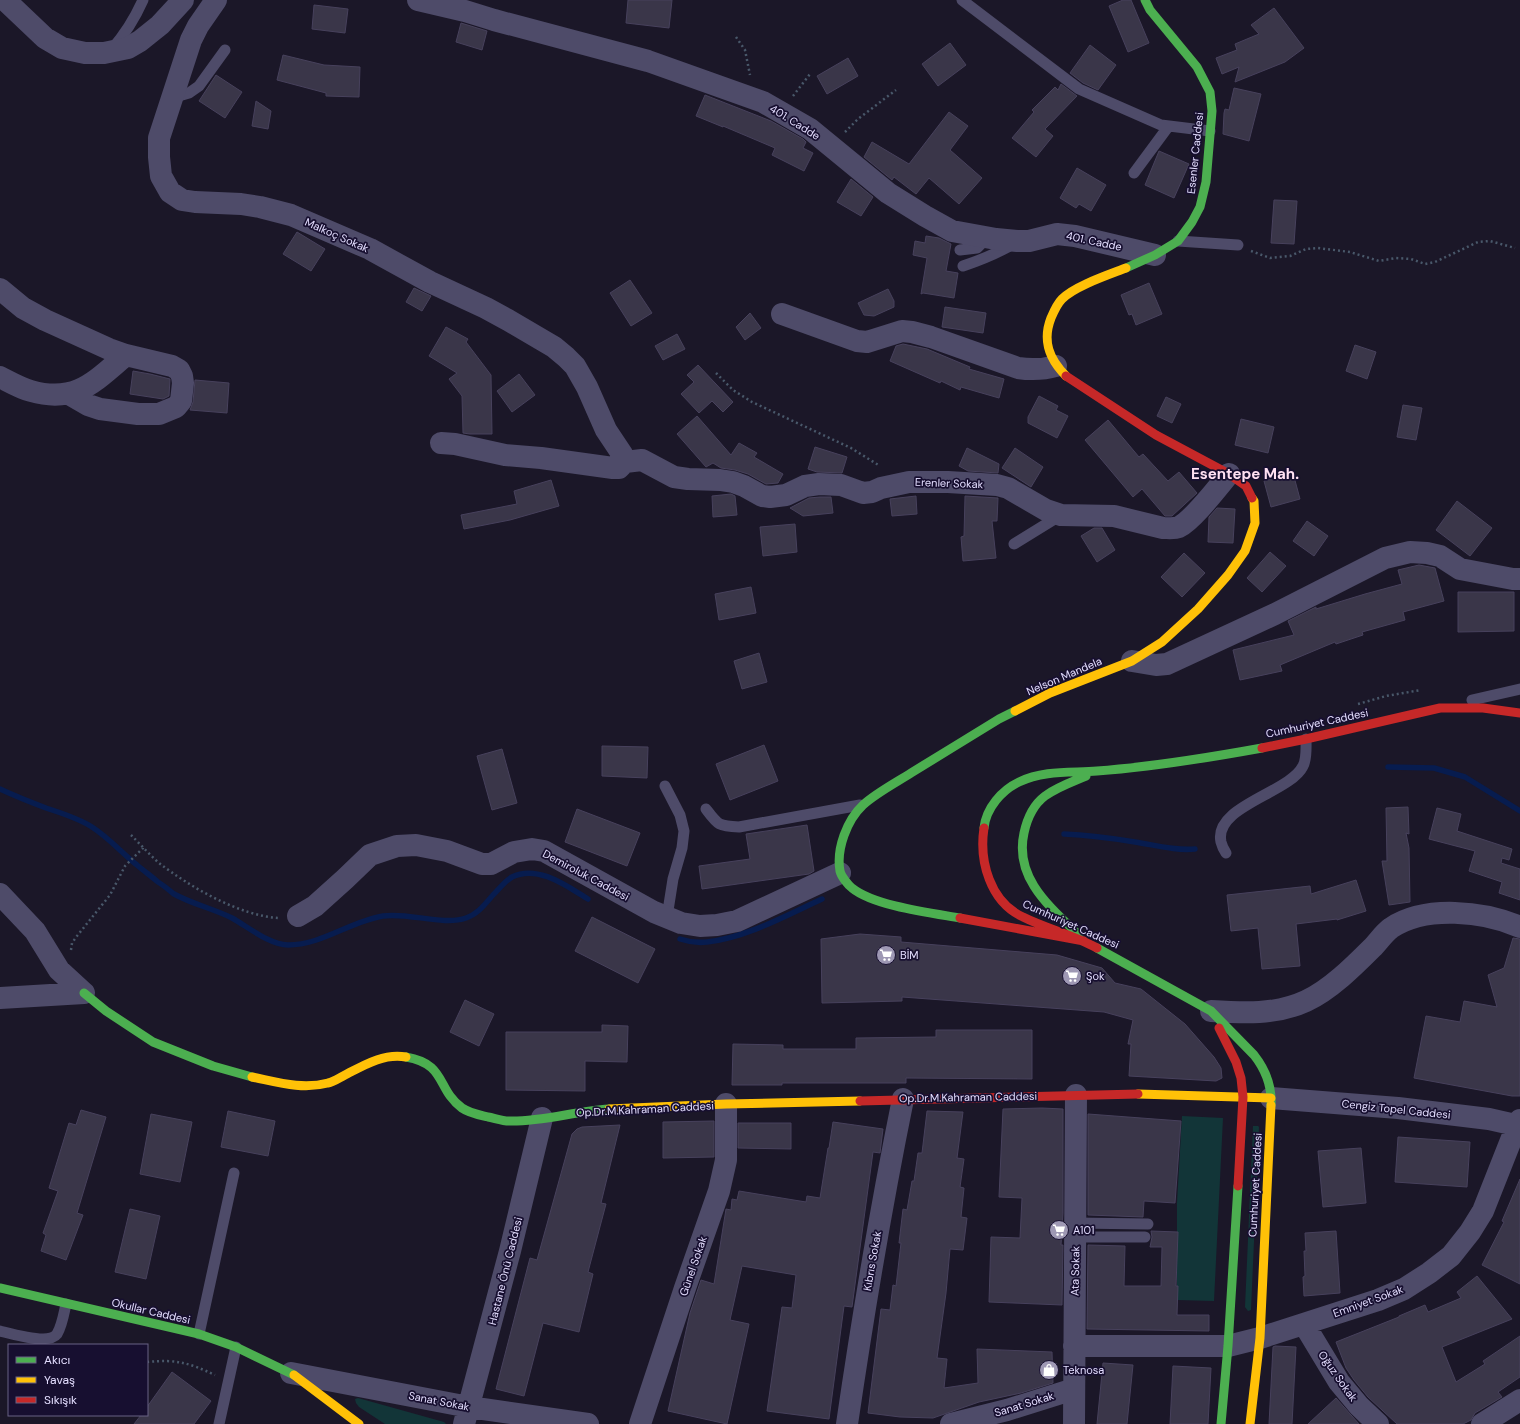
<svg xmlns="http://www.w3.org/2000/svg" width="1520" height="1424" font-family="'DM Sans',sans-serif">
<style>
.green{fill:#123538}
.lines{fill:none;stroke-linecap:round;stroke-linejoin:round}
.stream{stroke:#071c4f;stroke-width:5.5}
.building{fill:#3a3649;stroke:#47415c}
.path{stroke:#49586a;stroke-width:2.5;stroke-dasharray:2 3;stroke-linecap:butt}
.lane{stroke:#4e4b69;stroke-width:11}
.street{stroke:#4e4b69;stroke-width:22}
.fast{stroke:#4caf50;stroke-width:9}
.slow{stroke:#ffc107;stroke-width:9}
.jam{stroke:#c62828;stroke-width:9}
.labels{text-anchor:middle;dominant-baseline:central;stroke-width:3.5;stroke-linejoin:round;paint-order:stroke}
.street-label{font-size:11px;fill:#e4deff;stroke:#170f30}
.poi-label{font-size:11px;fill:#e4deff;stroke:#170f30;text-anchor:start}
.district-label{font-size:15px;font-weight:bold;fill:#ffe0f2;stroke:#170f30}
</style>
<rect width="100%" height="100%" fill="#1b1728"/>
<path class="green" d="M 1182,1116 L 1223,1118 L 1214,1301 L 1177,1300 L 1177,1203 Z
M 1253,1126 L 1258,1126 L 1259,1127 L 1251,1310 L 1248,1311 L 1245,1307 Z
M 358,1398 L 444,1422 L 446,1424 L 385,1424 L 359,1407 L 356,1403 L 355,1399 Z"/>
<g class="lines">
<path class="stream" d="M 1388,767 L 1434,768 L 1465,777 L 1520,811
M 0,789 C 15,796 30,802 46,808 C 61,813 78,818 92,827 C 109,838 122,853 137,865 C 144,871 151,876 158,882 C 163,885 169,890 174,894 C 192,904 214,909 232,918 C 248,927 270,945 288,945 C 322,945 351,921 383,916 C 408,912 443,926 466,918 C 478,914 485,904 493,895 C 499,889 505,881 512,877 C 538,864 568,887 588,899
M 1064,834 C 1088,835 1111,838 1135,842 C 1155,845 1175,851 1195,849
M 680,939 C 689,942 698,943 707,942 C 746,938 787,915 822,899"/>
</g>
<path class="building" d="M 628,0 L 672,0 L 669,28 L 626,23 Z
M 1123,0 L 1131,0 L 1149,43 L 1128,52 L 1109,6 Z
M 314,5 L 348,9 L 345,33 L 312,29 Z
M 1274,8 L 1304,48 L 1285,62 L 1235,82 L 1239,67 L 1222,74 L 1216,58 L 1237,50 L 1235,44 L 1259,34 L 1251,25 Z
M 461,23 L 487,31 L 482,50 L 456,42 Z
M 950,43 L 966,65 L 938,86 L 922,64 Z
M 1090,45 L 1116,65 L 1098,90 L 1083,83 L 1070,73 Z
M 283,55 L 324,65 L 360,67 L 359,97 L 326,96 L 326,93 L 277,80 Z
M 848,58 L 858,76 L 827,94 L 817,76 Z
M 216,75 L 242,92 L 225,118 L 199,101 Z
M 1061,84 L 1077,96 L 1045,129 L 1053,136 L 1036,157 L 1012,138 L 1034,112 L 1032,110 L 1055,87 L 1058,90 Z
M 1234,88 L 1261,94 L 1249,141 L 1223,134 L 1224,113 L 1225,109 L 1229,110 Z
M 705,95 L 771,121 L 803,139 L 806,142 L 803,148 L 813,153 L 804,171 L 772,155 L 775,148 L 723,126 L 723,127 L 696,116 Z
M 256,101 L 271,111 L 268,129 L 252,126 Z
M 949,112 L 968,126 L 950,150 L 982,178 L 959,204 L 929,178 L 916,194 L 894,177 L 892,180 L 864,157 L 872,142 L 909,164 Z
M 1159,151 L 1189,164 L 1174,198 L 1145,185 Z
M 1077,168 L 1106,185 L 1091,211 L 1079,204 L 1076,208 L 1060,198 Z
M 851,179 L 873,197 L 861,216 L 837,202 Z
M 1274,200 L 1297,201 L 1294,244 L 1271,243 Z
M 297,232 L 325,249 L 311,271 L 283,254 Z
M 926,236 L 939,238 L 951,244 L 946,271 L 958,273 L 954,298 L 923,293 L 921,294 L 927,258 L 913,255 L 915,241 L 925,243 Z
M 630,280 L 652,313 L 631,326 L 610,293 Z
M 1149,283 L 1162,314 L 1136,325 L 1132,314 L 1129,315 L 1121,295 Z
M 414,288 L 431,296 L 422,311 L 406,302 Z
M 888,289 L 894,301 L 894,307 L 874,316 L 864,315 L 858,303 Z
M 945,307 L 986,313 L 983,333 L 942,327 Z
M 750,313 L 761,328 L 745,340 L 736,327 Z
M 446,327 L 468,339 L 466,342 L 491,375 L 492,434 L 470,434 L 463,433 L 462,396 L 449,379 L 457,373 L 429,356 Z
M 677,334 L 685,349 L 663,360 L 655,346 Z
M 903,344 L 927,349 L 970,367 L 969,369 L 1004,379 L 999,398 L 961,387 L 960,390 L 941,381 L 940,383 L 890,361 L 896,346 Z
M 1355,345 L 1376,352 L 1367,379 L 1346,371 Z
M 698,365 L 733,402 L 723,412 L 712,401 L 699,413 L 681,394 L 694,382 L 687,375 Z
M 133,371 L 150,374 L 170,379 L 169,396 L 163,399 L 130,394 Z
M 519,374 L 535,395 L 512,412 L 497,391 Z
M 195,380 L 229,383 L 227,413 L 190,410 L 193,402 Z
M 1039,396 L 1058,406 L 1056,410 L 1068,416 L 1057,438 L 1028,423 L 1028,417 Z
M 1166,397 L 1181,404 L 1172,423 L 1157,416 Z
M 1403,405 L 1422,408 L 1416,440 L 1397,437 Z
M 697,416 L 731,455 L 739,443 L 757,453 L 754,457 L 783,474 L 778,483 L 766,484 L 748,474 L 735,470 L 721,468 L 713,463 L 706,467 L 677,434 Z
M 1241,419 L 1274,427 L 1268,453 L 1235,445 Z
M 1108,420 L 1139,457 L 1143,454 L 1168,481 L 1179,472 L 1197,493 L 1172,516 L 1165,516 L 1142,489 L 1133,497 L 1085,440 Z
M 815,447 L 847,457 L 842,473 L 817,472 L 808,469 Z
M 967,448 L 999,464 L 998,473 L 968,471 L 959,466 Z
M 1015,448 L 1043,467 L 1031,487 L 1002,468 Z
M 1293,473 L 1300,499 L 1271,507 L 1264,481 Z
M 551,480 L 559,506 L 510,520 L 464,529 L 461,515 L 517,504 L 514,491 Z
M 731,494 L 735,496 L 737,515 L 713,517 L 712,496 Z
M 916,496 L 917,514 L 892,516 L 890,499 Z
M 965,496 L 998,498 L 997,521 L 992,521 L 996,558 L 963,561 L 961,537 L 964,536 Z
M 820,497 L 831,497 L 833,513 L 803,516 L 790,508 L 809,498 Z
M 1457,501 L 1492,528 L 1470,556 L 1436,530 Z
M 1217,508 L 1235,509 L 1233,543 L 1208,542 L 1209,517 Z
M 1307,521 L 1328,536 L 1314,556 L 1293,541 Z
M 795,524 L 797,552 L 763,556 L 760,527 Z
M 1094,528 L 1102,528 L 1115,550 L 1097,562 L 1081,536 Z
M 1270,552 L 1286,566 L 1262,592 L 1247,578 Z
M 1184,553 L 1205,573 L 1182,597 L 1161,577 Z
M 1419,565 L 1435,568 L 1444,601 L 1403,612 L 1405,620 L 1362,632 L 1363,635 L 1336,644 L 1335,642 L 1280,665 L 1282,671 L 1240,680 L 1233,650 L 1294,635 L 1288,621 L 1316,607 L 1316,609 L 1365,594 L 1402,584 L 1398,570 Z
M 751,587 L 756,613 L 719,620 L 715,594 Z
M 1458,592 L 1514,592 L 1514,631 L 1458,632 Z
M 759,653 L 767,682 L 742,689 L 734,661 Z
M 764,745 L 778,781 L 730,800 L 716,764 Z
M 602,746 L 648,747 L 647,778 L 602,776 Z
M 502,749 L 517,803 L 492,810 L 477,756 Z
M 1408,807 L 1409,834 L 1406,833 L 1409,848 L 1410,902 L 1389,905 L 1382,861 L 1387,861 L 1386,808 Z
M 1437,808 L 1461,814 L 1457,831 L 1512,849 L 1509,860 L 1502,858 L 1501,863 L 1520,869 L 1520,900 L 1499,893 L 1502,882 L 1469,871 L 1475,851 L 1429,839 Z
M 577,809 L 640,833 L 627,866 L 565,842 Z
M 807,825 L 814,871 L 809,874 L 702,889 L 699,866 L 750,859 L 746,834 Z
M 1356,880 L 1366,911 L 1337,920 L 1337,919 L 1296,924 L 1300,966 L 1262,969 L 1258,928 L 1231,931 L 1227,895 L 1310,886 L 1311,894 Z
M 592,917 L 655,949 L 638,983 L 575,951 Z
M 860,934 L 901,937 L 901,942 L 1057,955 L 1102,968 L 1115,983 L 1141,989 L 1185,1024 L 1214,1057 L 1221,1068 L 1222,1078 L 1216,1081 L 1129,1076 L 1131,1044 L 1128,1044 L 1133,1020 L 1104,1012 L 902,997 L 902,1001 L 822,1003 L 821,939 Z
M 1513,938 L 1520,939 L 1520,1096 L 1512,1096 L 1414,1078 L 1426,1016 L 1460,1022 L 1464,1001 L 1497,1007 L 1488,975 L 1504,968 Z
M 465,1000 L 494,1014 L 479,1046 L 450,1032 Z
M 602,1025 L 628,1026 L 627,1062 L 585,1061 L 585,1091 L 506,1090 L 506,1032 L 602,1032 Z
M 936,1030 L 1032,1030 L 1032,1079 L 906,1078 L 906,1083 L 782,1083 L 782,1085 L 732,1085 L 733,1044 L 783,1045 L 783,1049 L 856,1049 L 856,1038 L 936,1037 Z
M 1042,1108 L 1063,1109 L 1063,1213 L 1061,1245 L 1063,1245 L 1062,1305 L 989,1302 L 991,1237 L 1020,1238 L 1022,1198 L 999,1197 L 1003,1109 Z
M 81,1110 L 106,1117 L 77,1213 L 83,1215 L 66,1260 L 41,1251 L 46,1235 L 43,1233 L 58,1191 L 49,1188 L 69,1123 L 76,1125 Z
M 228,1111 L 275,1121 L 268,1156 L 221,1147 Z
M 927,1111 L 963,1112 L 957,1158 L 964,1159 L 960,1187 L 964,1188 L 961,1217 L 967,1218 L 963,1250 L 950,1249 L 946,1293 L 937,1358 L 947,1359 L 944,1388 L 978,1383 L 977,1349 L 1052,1352 L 1053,1383 L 1021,1393 L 979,1402 L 933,1418 L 900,1417 L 868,1413 L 881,1309 L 890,1310 L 893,1285 L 896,1286 L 901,1243 L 899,1243 L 903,1209 L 907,1210 L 912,1181 L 914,1181 L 918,1153 L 922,1153 Z
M 151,1114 L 192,1122 L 180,1182 L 140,1174 Z
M 1088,1114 L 1181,1121 L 1175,1203 L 1144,1201 L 1143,1217 L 1088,1215 Z
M 714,1121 L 714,1157 L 663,1158 L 663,1122 Z
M 833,1122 L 883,1129 L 880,1153 L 873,1152 L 852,1307 L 844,1306 L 829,1419 L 767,1411 L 782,1307 L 792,1308 L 796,1275 L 742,1266 L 730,1320 L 749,1324 L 727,1424 L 668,1411 L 690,1313 L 701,1280 L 714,1284 L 726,1209 L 731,1210 L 732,1199 L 737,1200 L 739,1191 L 806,1202 L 807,1196 L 820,1198 L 828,1148 L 829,1148 Z
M 738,1123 L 791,1123 L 791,1149 L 738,1148 Z
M 620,1125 L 601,1203 L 606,1204 L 588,1272 L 593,1274 L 579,1332 L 543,1323 L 524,1396 L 496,1389 L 530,1258 L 537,1260 L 572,1134 L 577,1129 L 582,1127 Z
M 1398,1137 L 1470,1142 L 1467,1187 L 1395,1182 Z
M 1361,1148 L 1366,1203 L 1323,1207 L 1318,1151 Z
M 1520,1179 L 1520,1284 L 1482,1265 L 1504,1222 L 1502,1221 Z
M 130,1209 L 160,1216 L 146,1279 L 115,1272 Z
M 1151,1231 L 1178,1232 L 1176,1286 L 1178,1286 L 1177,1315 L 1209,1315 L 1209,1331 L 1087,1329 L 1088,1245 L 1125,1246 L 1124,1286 L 1161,1286 L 1162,1247 L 1150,1247 L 1152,1237 Z
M 1336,1231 L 1340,1293 L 1304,1296 L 1303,1277 L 1305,1276 L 1304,1251 L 1306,1251 L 1305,1233 Z
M 1477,1276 L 1512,1319 L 1442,1347 L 1456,1382 L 1485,1364 L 1483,1361 L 1520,1336 L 1520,1377 L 1498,1392 L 1502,1397 L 1475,1413 L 1471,1420 L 1463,1424 L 1397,1424 L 1368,1397 L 1354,1380 L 1346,1368 L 1336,1342 L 1399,1317 L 1399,1316 L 1425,1305 L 1428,1312 L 1461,1298 L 1457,1292 Z
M 1275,1346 L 1296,1347 L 1292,1424 L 1269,1424 L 1273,1347 Z
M 1103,1363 L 1133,1365 L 1127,1424 L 1097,1424 Z
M 1173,1366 L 1211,1368 L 1208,1424 L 1170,1424 Z
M 172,1372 L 211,1401 L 194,1424 L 134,1424 L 141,1415 L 147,1415 L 147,1407 Z
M 1336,1398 L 1359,1424 L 1308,1424 Z"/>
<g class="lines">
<path class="path" d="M 736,37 L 745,50 L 750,75
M 793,96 L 810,74
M 845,132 L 858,119 L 896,90
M 1251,251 L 1270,258 L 1290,256 L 1306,249 L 1318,248 L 1350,252 L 1379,261 L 1396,258 L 1411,259 L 1425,264 L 1435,262 L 1478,242 L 1490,241 L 1515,248
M 716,373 L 733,390 L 752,402 L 851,448 L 880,466
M 1358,704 L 1386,696 L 1421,690
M 131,835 C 140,844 149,854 159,863 C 190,887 240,916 279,918
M 71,950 L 72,943 L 77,936 L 110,895 L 125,866 L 144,847
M 147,1362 C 177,1359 189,1363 215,1375"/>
<path class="lane" d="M 962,0 L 1079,89 L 1161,125 L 1210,131
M 112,49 C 125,34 135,18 143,0
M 172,98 L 189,93 L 199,86 L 225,50
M 1134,173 L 1168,127
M 1178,241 L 1238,245
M 960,250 L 977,248 L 987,238
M 963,266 C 981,260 998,253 1015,243
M 1014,544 L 1061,515
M 1472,700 L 1520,689
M 665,786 L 680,815 L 684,831 L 682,848 L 673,879 L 667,917
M 706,809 C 718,825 718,826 739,827 L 860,805
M 1226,853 C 1224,850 1222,846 1221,842 C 1213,806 1290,793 1303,766 C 1307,759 1306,748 1306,739
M 1075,1223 L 1148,1224
M 1075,1237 L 1145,1237
M 0,1331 C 12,1334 49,1345 57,1334 C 62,1326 64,1313 66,1304
M 199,1334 L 234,1173
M 219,1424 L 236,1347"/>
<path class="street" d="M 5,0 L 45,38 L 62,48 L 85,53 L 104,53 L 128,48 L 140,41 L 160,25 L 183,0
M 216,0 L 198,26 L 191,40 L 159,138 L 159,157 L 161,176 L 170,192 L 182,200 L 195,202 L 241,204 L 260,207 L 291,215 L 370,249 L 430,282 L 486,308 L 508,320 L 554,347 L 566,357 L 575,366 L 587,387 L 606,430 L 622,454 L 625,462
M 418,0 L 465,11 L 494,20 L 648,61 L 763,102 L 810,129 L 888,193 L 925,216 L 952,231 L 996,239 L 1017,241 L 1029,241 L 1057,234 L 1075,236 L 1155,255
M 0,289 L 23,308 L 45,320 L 109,349 L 126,355 L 172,366 L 179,370 L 182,376 L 183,383 L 181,401 L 176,407 L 159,414 L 138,414 L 100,409 L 88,405 L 69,394
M 782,314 L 857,341 L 867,342 L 902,331 L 912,332 L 931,337 L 1018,368 C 1032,370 1042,370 1056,366
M 0,377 C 10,382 20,388 31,391 C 76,404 95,381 126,355
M 441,443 L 455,444 L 505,455 L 541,458 L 613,468 L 619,468 L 625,462 L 642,460 L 674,477 L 688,479 L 720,480 L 733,482 L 744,486 L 762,496 L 770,497 L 786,495 L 805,486 L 819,484 L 841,485 L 863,493 L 872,492 L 881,488 L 909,482 L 948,482 L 997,485 L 1008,488 L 1046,510 L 1061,515 L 1114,516 L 1163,528 C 1168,528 1174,529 1179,527 C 1193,520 1218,487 1229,474
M 1132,661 L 1156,665 L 1167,664 L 1275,614 L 1385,558 L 1410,552 L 1427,553 L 1440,556 L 1460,569 L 1513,579 L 1520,579
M 0,894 L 35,931 L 59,970 L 84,993
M 298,916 L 315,906 L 345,879 L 370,855 L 397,846 L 416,845 L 447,851 L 482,864 L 491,864 L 514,852 L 532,849 L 544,851 L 654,912 L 681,923 L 700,926 L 717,925 L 737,921 L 840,873
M 0,998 L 84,993
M 1211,1011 C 1243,1013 1276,1015 1306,1001 C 1330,990 1354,966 1372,948 C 1378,942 1384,933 1391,928 C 1425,905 1484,911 1520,927
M 1271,1098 L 1398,1108 L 1489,1119 L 1520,1126
M 1304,1324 L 1339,1382 L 1359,1406 L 1378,1424
M 1074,1346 L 1228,1346 L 1260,1338 L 1378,1300 L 1404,1289 L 1429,1273 L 1451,1256 L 1470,1232 L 1483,1211 L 1517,1125 L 1520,1120
M 291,1373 L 469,1407 L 588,1424
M 464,1424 L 510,1251 L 542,1118
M 640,1424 L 685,1288 L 719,1191 L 726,1160 L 726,1104
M 847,1424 C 863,1315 881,1207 903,1099
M 951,1424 L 1007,1410 L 1074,1389
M 1074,1424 L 1076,1095
M 1482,1424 L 1520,1400"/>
<path class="fast" d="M 1126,268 L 1155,255 L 1178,241 L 1192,222 L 1200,207 L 1206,182 L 1212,111 L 1210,92 L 1197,67 L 1150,10 L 1145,0
M 984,828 C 986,808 1002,790 1019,782 C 1044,770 1071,773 1097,771 C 1152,767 1207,758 1262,748
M 960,918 C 931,913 874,906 852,888 C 848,885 841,876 840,871 C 836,849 847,820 863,805 C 876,793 897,782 911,773 C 940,755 970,737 999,719 L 1015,711
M 1079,935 C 1050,907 1014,878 1024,833 C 1027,819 1033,805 1045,796 C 1057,787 1072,782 1086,776
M 1097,948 L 1211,1011 L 1254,1055 C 1265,1069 1272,1087 1271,1105
M 84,993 L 106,1011 L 153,1042 L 213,1066 L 252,1077
M 406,1057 C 447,1064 436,1089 462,1108 C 469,1113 480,1115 488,1117 C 494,1118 502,1121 509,1121 C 542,1122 575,1111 609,1109
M 0,1288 L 199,1334 L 236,1347 L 294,1375
M 1221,1424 L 1228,1346 L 1238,1186"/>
<path class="slow" d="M 1066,376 C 1049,359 1042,341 1051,318 C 1054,311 1057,304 1062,299 C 1075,286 1108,275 1126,268
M 1015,711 L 1050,693 L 1132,661 L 1162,642 L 1198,609 L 1228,575 L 1245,551 L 1255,523 L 1254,501 L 1252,498
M 252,1077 C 277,1082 302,1090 328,1083 C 334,1082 339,1078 345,1075 C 364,1065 384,1053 406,1057
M 1138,1094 L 1271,1098
M 609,1109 L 726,1104 L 860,1101
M 294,1375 L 359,1424
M 1250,1424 L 1260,1338 L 1271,1105"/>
<path class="jam" d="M 1066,376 L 1156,435 L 1229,474 L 1246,486 L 1252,498
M 1262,748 L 1306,739 L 1440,708 L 1483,708 L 1520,713
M 984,828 C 979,861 990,902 1023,917 C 1047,929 1074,935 1097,948
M 960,918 L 1084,941
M 1219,1028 L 1236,1062 L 1241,1078 L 1243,1097 L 1238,1186
M 860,1101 L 1138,1094"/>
</g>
<defs>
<symbol id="supermarket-disc" viewBox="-11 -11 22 22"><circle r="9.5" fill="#9e98b4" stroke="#170f30"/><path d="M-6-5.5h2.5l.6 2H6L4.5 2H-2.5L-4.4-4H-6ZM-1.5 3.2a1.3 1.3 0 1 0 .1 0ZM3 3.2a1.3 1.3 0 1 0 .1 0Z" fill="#fff"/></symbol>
<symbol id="shop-disc" viewBox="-11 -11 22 22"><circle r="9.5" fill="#9e98b4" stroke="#170f30"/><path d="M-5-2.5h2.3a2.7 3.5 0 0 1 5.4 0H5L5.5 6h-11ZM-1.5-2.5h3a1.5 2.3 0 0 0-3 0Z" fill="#fff"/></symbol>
</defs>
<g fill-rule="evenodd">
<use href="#supermarket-disc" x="875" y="944" width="22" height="22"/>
<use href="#supermarket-disc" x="1061" y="965" width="22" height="22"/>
<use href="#supermarket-disc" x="1048" y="1219" width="22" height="22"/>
<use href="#shop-disc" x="1038" y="1359" width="22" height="22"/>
</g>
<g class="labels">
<g class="street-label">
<text transform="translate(795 122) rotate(32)">401. Cadde</text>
<text transform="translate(1195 153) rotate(-84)">Esenler Caddesi</text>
<text transform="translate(337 235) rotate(24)">Malkoç Sokak</text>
<text transform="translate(1094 241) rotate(12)">401. Cadde</text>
<text transform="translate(949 483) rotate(2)">Erenler Sokak</text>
<text transform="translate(1064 676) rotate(-23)">Nelson Mandela</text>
<text transform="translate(1317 723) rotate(-12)">Cumhuriyet Caddesi</text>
<text transform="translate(586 875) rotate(28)">Demiroluk Caddesi</text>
<text transform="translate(1071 924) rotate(24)">Cumhuriyet Caddesi</text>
<text transform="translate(968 1097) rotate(-1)">Op.Dr.M.Kahraman Caddesi</text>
<text transform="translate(645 1109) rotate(-3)">Op.Dr.M.Kahraman Caddesi</text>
<text transform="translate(1396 1109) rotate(6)">Cengiz Topel Caddesi</text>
<text transform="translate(1255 1185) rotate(-87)">Cumhuriyet Caddesi</text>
<text transform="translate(872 1261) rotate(-80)">Kıbrıs Sokak</text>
<text transform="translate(693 1266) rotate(-71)">Günel Sokak</text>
<text transform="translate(505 1271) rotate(-76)">Hastane Önü Caddesi</text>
<text transform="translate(1075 1271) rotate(-89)">Ata Sokak</text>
<text transform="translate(1368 1301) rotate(-20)">Emniyet Sokak</text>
<text transform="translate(151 1311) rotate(13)">Okullar Caddesi</text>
<text transform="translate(1338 1376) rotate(55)">Oğuz Sokak</text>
<text transform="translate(439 1401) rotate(11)">Sanat Sokak</text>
<text transform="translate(1024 1404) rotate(-17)">Sanat Sokak</text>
</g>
<g class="poi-label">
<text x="900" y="955">BİM</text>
<text x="1086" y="976">Şok</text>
<text x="1073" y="1230">A101</text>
<text x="1063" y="1370">Teknosa</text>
</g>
<g class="district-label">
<text x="1245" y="474">Esentepe Mah.</text>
</g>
</g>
<rect x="8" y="1344" width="140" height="72" fill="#170f30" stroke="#696283"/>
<rect x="16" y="1357" width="20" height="6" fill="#4caf50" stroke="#696283"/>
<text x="44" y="1364" font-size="12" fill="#e4deff">Akıcı</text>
<rect x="16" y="1377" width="20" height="6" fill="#ffc107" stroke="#696283"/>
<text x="44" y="1384" font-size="12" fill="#e4deff">Yavaş</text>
<rect x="16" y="1397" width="20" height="6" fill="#c62828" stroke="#696283"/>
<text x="44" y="1404" font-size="12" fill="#e4deff">Sıkışık</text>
</svg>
